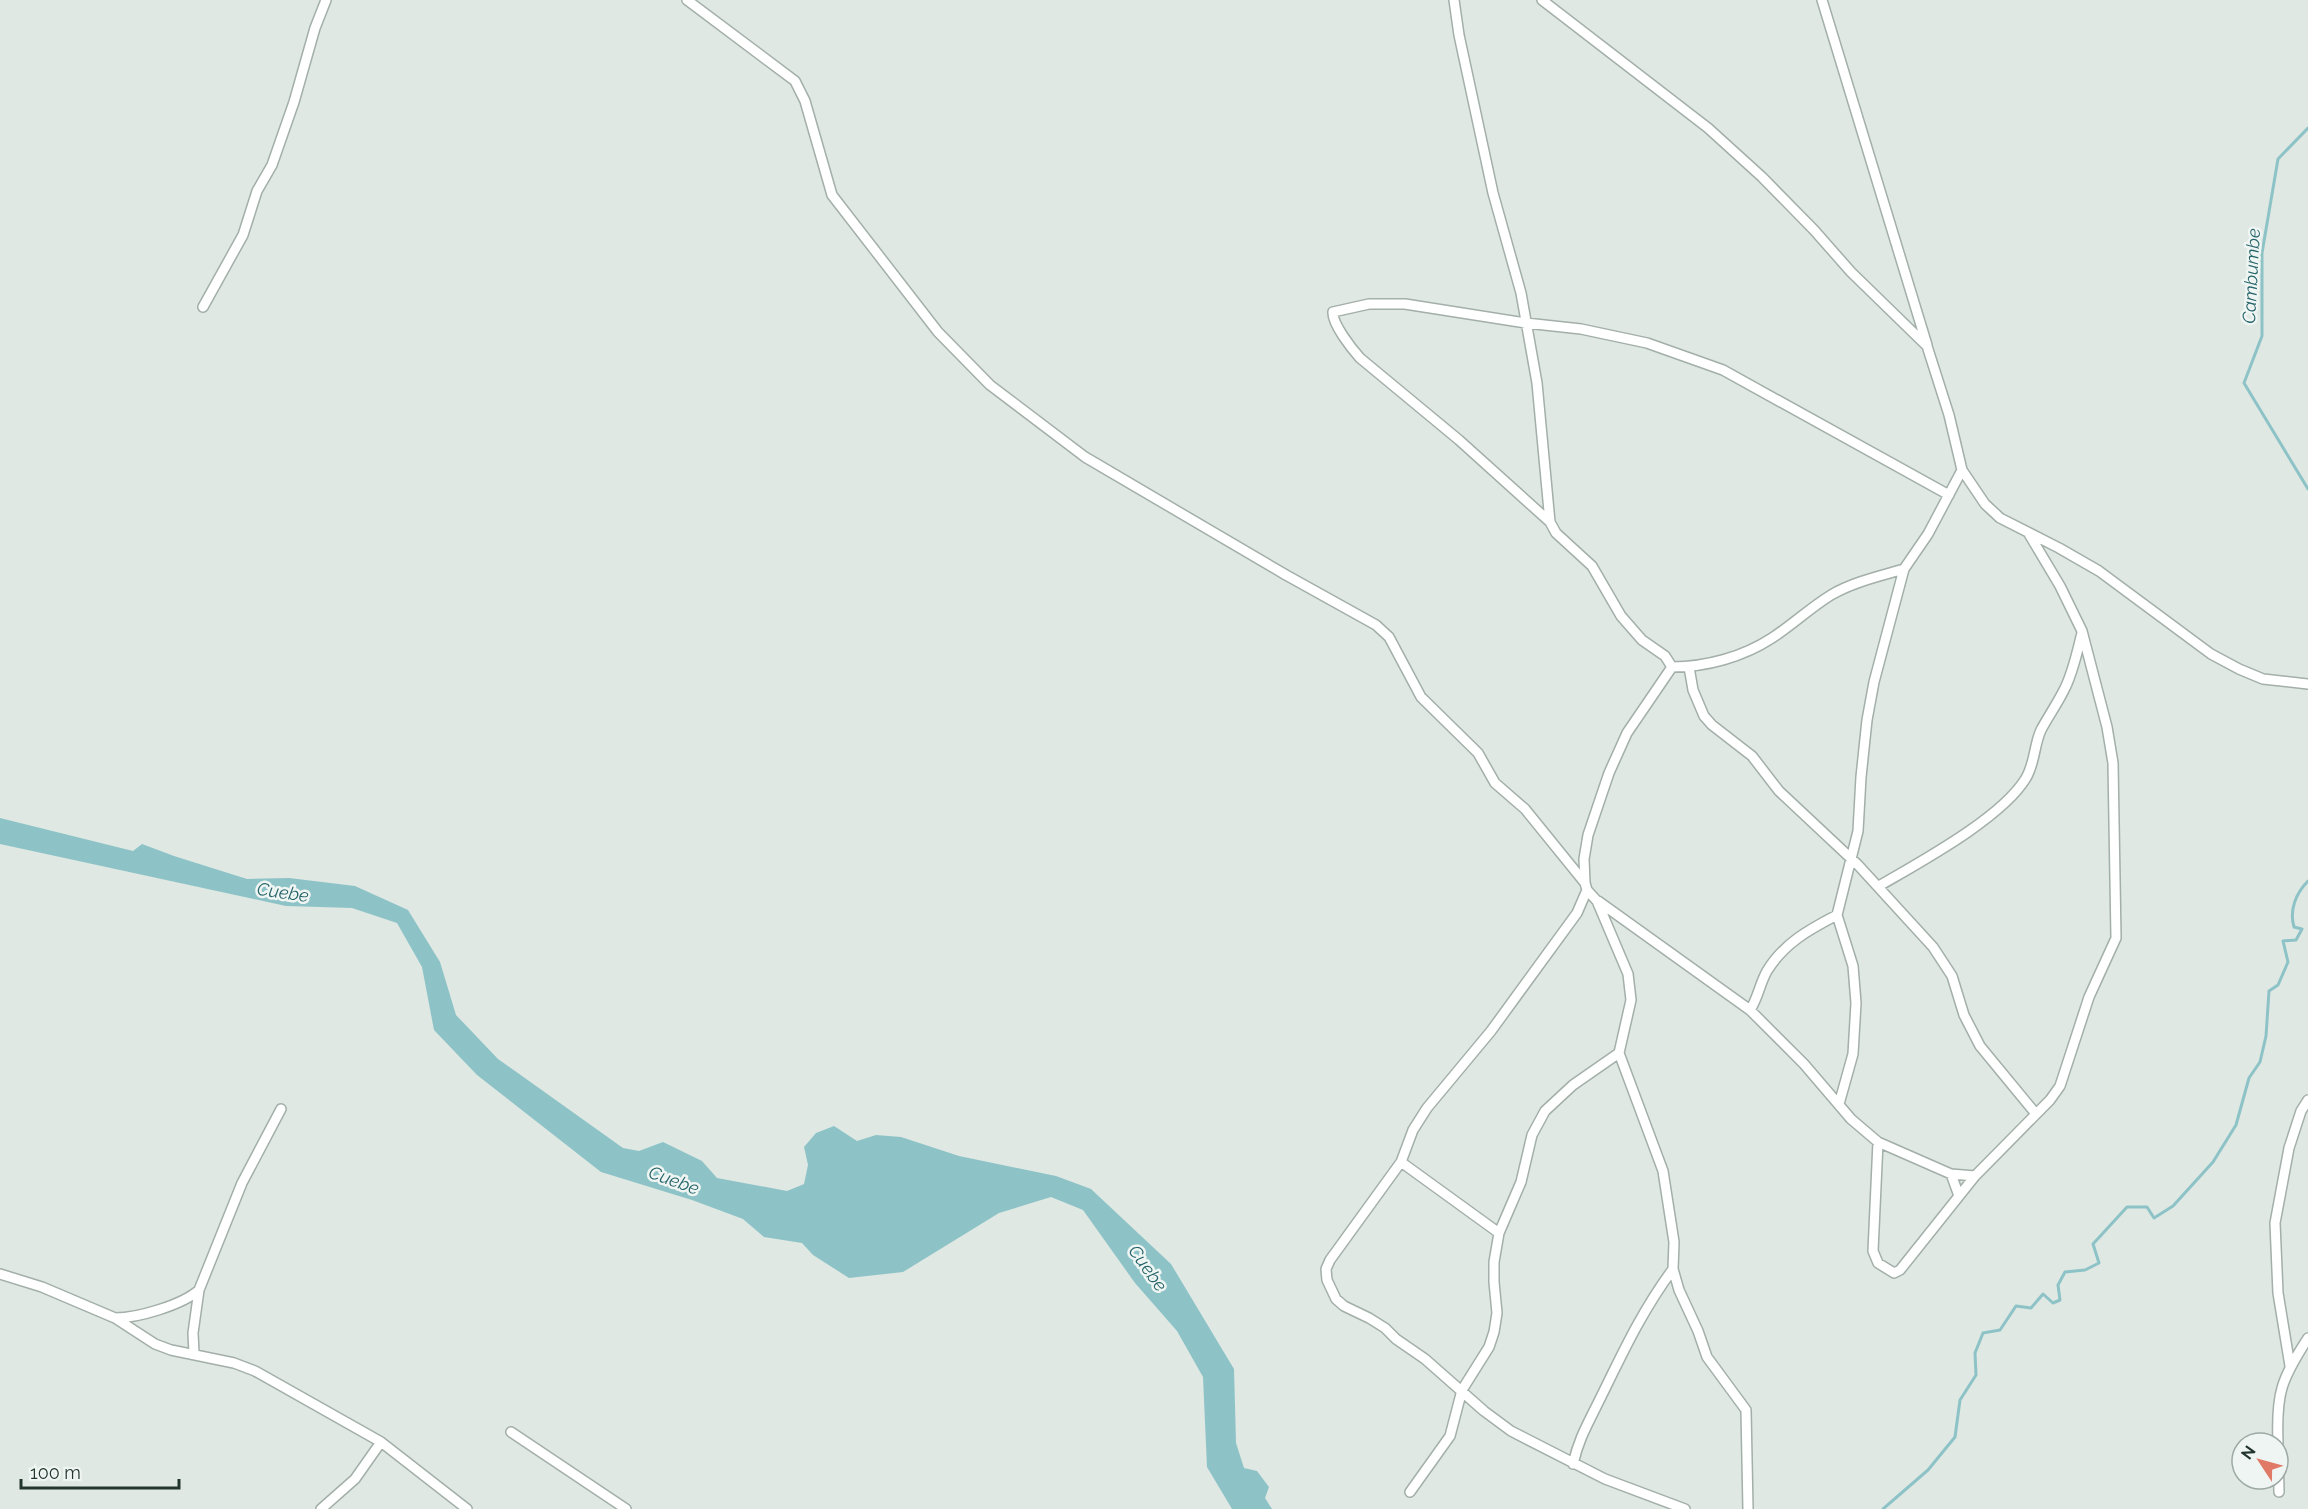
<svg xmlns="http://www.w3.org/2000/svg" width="2308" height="1509" font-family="Raleway,sans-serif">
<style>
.water{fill:#8dc3c7}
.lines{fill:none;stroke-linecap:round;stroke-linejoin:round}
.stream{stroke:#8dc3c7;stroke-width:3}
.street-casing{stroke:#a3afa9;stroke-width:12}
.street{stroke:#fff;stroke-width:9}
.labels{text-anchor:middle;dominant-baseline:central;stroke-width:5;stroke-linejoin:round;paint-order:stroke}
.water-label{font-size:18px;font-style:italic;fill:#25646a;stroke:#eff5f2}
</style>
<rect width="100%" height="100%" fill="#dfe8e3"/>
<path class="water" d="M 0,818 L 133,851 L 142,844 L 174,856 L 247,879 L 289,878 L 355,886 L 408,910 L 440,962 L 456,1015 L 498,1059 L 623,1148 L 639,1151 L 663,1142 L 702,1161 L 717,1178 L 787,1191 L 804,1184 L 808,1165 L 804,1147 L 816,1133 L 834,1126 L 857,1141 L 876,1135 L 901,1137 L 959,1156 L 1056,1176 L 1091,1189 L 1171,1264 L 1234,1369 L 1236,1443 L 1244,1468 L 1257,1471 L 1269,1487 L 1265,1498 L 1272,1509 L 1232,1509 L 1207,1467 L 1203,1377 L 1177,1331 L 1135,1283 L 1083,1210 L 1051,1197 L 999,1213 L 903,1272 L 849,1278 L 813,1255 L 802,1243 L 764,1237 L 743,1219 L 692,1200 L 601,1172 L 477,1075 L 434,1030 L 422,967 L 397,923 L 352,908 L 286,906 L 0,844 Z"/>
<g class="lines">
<path class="stream" d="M 2308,128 L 2278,159 L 2262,253 L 2262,336 L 2244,383 L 2308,489
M 1883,1509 L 1928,1470 L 1955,1437 L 1960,1400 L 1976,1375 L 1975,1353 L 1983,1333 L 2000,1330 L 2016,1306 L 2031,1308 L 2043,1294 L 2053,1303 L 2060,1300 L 2058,1285 L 2065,1272 L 2085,1270 L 2099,1263 L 2093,1244 L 2127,1207 L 2147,1207 L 2154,1218 L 2173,1206 L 2213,1162 L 2236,1125 L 2249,1078 L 2260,1062 L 2266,1036 L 2269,991 L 2278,985 L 2288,962 L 2283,941 L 2296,940 L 2302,929 L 2294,927 C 2289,910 2296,893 2308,881"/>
<defs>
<path id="street" d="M 687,0 L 795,81 L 805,101 L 832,195 L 938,332 L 990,385 L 1085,457 L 1286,575 L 1376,625 L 1389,637 L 1421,697 L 1478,753 L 1495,783 L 1525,809 L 1585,883
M 1454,0 L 1459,35 L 1493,193 L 1521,293 L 1537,383 L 1550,522 L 1556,533 L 1592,566 L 1621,616 L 1642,640 L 1665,656 L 1672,667
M 1542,0 L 1708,128 L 1762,177 L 1814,230 L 1851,272 L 1927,346 L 1949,415 L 1962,470 L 1985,504 L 2000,518 L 2059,548 L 2099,571 L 2211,654 L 2239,669 L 2263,679 L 2308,684
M 1822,0 L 1927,345
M 203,307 L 243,235 L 257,191 L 272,165 L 294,102 L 315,28 L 326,0
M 1550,522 L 1459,440 L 1360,358 C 1352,349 1332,324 1333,312 L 1369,304 L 1405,304 L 1526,323 L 1581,329 L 1647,343 L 1723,370 L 1949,495
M 1672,667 L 1627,733 L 1609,773 L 1588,835 L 1584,859 L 1585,883 L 1587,890 L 1597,901 L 1628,974 L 1631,1000 L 1619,1053 L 1663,1171 L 1674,1242 L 1673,1269 L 1679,1290 L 1698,1331 L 1707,1357 L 1746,1410 L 1748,1509
M 1672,667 C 1706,667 1743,657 1772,638 C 1792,625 1810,608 1831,595 C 1853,582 1880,576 1904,569
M 1689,667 L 1693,690 L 1704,716 L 1712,725 L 1752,756 L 1779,791 L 1858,865 L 1933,947 L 1952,976 L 1964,1015 L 1980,1046 L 2036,1114
M 1879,886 C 1920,862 2002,818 2026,778 C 2035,763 2034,745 2041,730 C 2048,717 2057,704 2064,690 C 2073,673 2077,652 2082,633
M 1587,890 L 1577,913 L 1491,1031 L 1427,1108 L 1413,1130 L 1401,1162 L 1330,1260 L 1326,1269 L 1327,1280 L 1336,1299 L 1344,1306 L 1369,1318 L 1385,1328 L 1396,1339 L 1425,1359 L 1484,1411 L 1511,1431 L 1605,1479 L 1685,1509
M 1598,901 L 1750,1010 L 1804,1064 L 1851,1119 L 1878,1142 L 1951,1174 L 1975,1176
M 1750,1010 C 1758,998 1760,983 1767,971 C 1784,943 1810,929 1837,915
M 1839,1104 L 1853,1054 L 1856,1003 L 1853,966 L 1837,915 L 1858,831 L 1861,777 L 1867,720 L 1874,682 L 1904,569 L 1928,534 L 1962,470
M 1878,1142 L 1873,1251 L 1878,1263 L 1894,1273 L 1900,1270 L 1975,1176 L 2050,1100 L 2060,1086 L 2089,997 L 2116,938 L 2113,763 L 2107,727 L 2082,631 L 2060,586 L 2029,534
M 1401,1162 L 1499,1233
M 1951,1174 L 1959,1196
M 0,1274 L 42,1287 L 115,1318 L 155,1344 L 171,1350 L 234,1363 L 255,1371 L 381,1442 L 467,1509
M 115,1318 C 138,1318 182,1305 199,1290
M 194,1353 L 193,1333 L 199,1290 L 242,1183 L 281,1109
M 2290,1366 L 2278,1293 L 2275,1223 L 2289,1148 L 2301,1111 L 2308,1100
M 511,1432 L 626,1509
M 2278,1443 C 2276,1393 2281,1380 2308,1338
M 2278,1446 L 2279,1492
M 1573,1464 C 1578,1442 1585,1429 1595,1409 C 1620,1359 1639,1315 1673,1269
M 1410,1492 L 1450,1436 L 1462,1390 L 1489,1347 L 1494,1332 L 1497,1313 L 1494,1282 L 1494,1262 L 1499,1233 L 1521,1182 L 1532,1135 L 1545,1111 L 1573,1085 L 1619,1053
M 321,1509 L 355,1479 L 381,1442"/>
</defs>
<use href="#street" class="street-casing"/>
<use href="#street" class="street"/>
</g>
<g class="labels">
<g class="water-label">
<text transform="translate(2251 276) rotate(-87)">Cambumbe</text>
<text transform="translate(283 892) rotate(8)">Cuebe</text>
<text transform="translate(674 1180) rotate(20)">Cuebe</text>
<text transform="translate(1148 1268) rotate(54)">Cuebe</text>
</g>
</g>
<g transform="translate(2260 1461) rotate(306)"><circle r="28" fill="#eff5f2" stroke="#9da9a4" stroke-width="1.5"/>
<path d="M0-4.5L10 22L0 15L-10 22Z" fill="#e07966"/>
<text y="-9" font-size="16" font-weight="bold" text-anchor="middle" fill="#22362f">N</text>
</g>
<path d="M21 1479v9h158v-9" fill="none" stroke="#22362f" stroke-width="3"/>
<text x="30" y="1479" font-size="18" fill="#22362f" stroke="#eff5f2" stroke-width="4.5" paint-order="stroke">100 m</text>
</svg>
